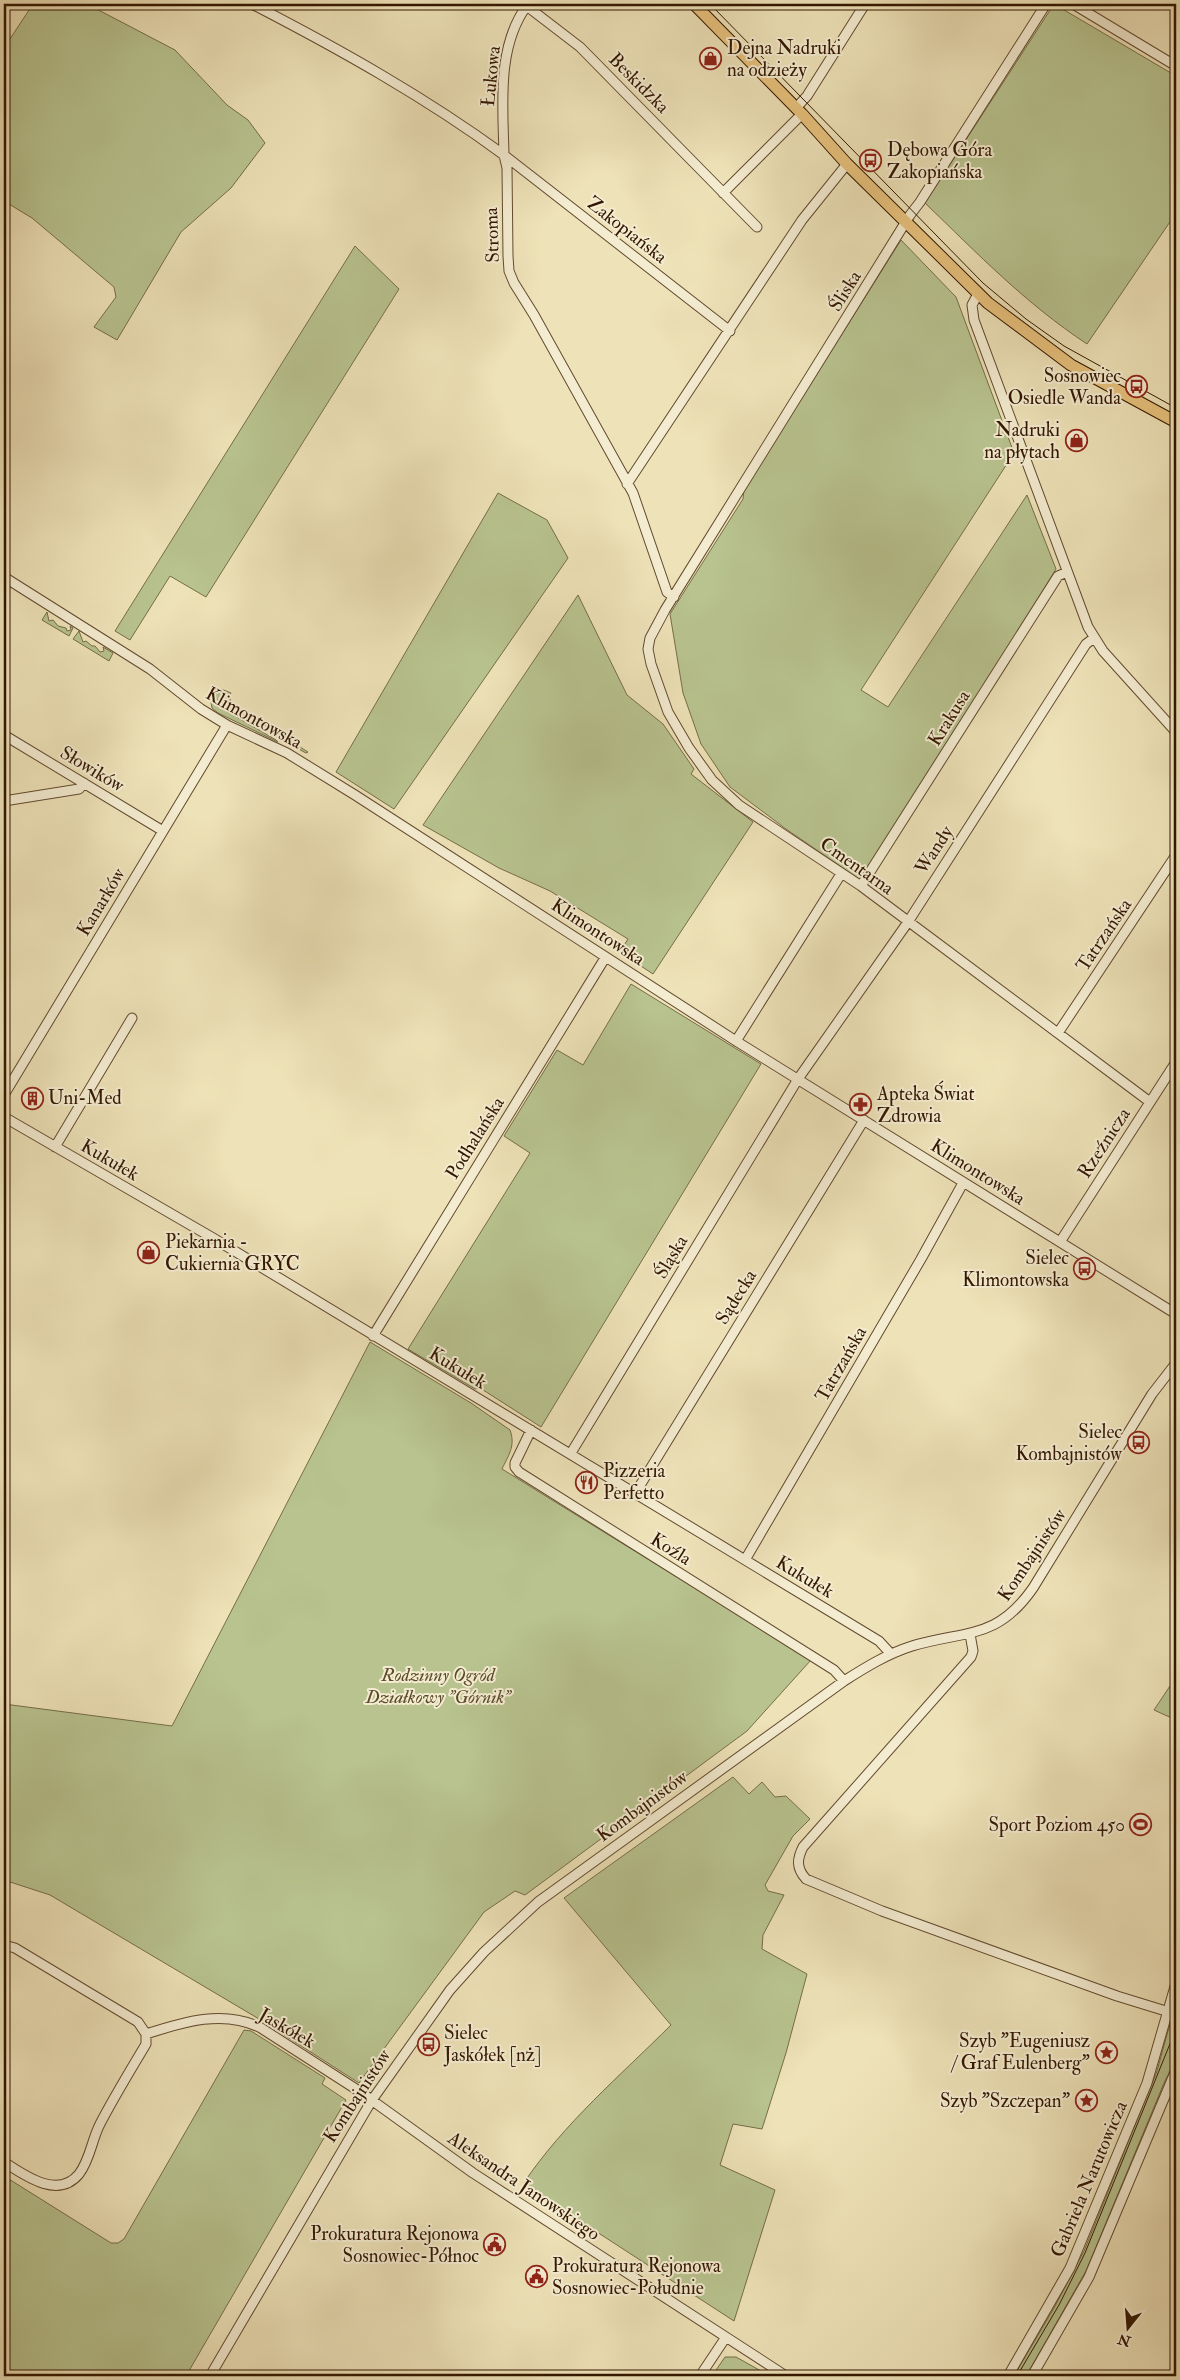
<svg xmlns="http://www.w3.org/2000/svg" width="1180" height="2380" font-family="'IM FELL Double Pica',serif">
<style>
.green{fill:#b8c38f;stroke:#766d48}
.lines{fill:none;stroke-linecap:round;stroke-linejoin:round}
.minor-casing{stroke:#624a2e;stroke-width:11}
.major-casing{stroke:#331700;stroke-width:13}
.minor{stroke:#f4ecd1;stroke-width:9}
.major{stroke:#e7c17c;stroke-width:11}
.tram{stroke:#331700;stroke-width:1}
.labels{text-anchor:middle;dominant-baseline:central;stroke-width:4;stroke-linejoin:round;paint-order:stroke}
.poi-label{font-size:19px;fill:#331700;stroke:#f4ecd1;text-anchor:start}
.street-label{font-size:19px;fill:#331700;stroke:#f4ecd1}
.park-label{font-size:19px;font-style:italic;fill:#5b4b2b;stroke:#f4ecd1}
</style>
<rect width="100%" height="100%" fill="#eee2b8"/>
<filter id="stains"><feTurbulence type="fractalNoise" baseFrequency=".004" numOctaves="4"/><feColorMatrix values="0 0 0 0 .2 0 0 0 0 .09 0 0 0 0 .02 0 0 0 .5 -.17"/></filter>
<radialGradient id="worn" r=".72"><stop offset=".6" stop-color="#630" stop-opacity="0"/><stop offset="1" stop-color="#630" stop-opacity=".3"/></radialGradient>
<path class="green" d="M 33,4 L 87,4 L 175,50 L 227,105 L 248,120 L 265,143 L 231,188 L 181,232 L 117,340 L 94,327 L 116,297 L 114,287 L 32,218 L 4,201 L 4,48 Z
M 1054,4 L 1176,76 L 1176,213 L 1087,344 C 1025,303 978,254 925,203 Z
M 901,240 L 956,297 L 1014,453 L 861,690 L 888,707 L 1027,495 L 1056,569 L 962,723 L 865,876 L 859,879 L 786,829 L 730,787 L 701,744 L 683,693 L 670,614 L 743,499 L 744,490 Z
M 355,246 L 399,289 L 206,597 L 170,576 L 130,640 L 115,631 Z
M 498,493 L 547,520 L 568,558 L 394,809 L 336,772 Z
M 578,595 L 627,695 L 663,724 L 694,769 L 691,774 L 753,822 L 653,974 L 620,952 L 628,939 L 550,891 L 499,868 L 423,825 Z
M 47,612 L 49,621 L 53,620 L 58,626 L 66,628 L 67,631 L 71,630 L 70,626 L 73,628 L 69,636 L 42,620 Z
M 79,631 L 83,642 L 86,641 L 92,646 L 95,646 L 100,652 L 104,651 L 103,647 L 113,653 L 109,661 L 73,639 Z
M 221,689 L 231,693 L 229,696 L 232,705 L 308,752 L 306,753 L 293,746 L 213,697 Z
M 211,702 L 276,740 L 278,742 L 218,713 L 212,708 Z
M 631,984 L 761,1064 L 541,1427 L 480,1388 L 475,1389 L 408,1349 L 530,1153 L 504,1136 L 557,1050 L 583,1065 Z
M 370,1342 L 471,1403 L 510,1430 C 516,1446 508,1456 502,1469 L 811,1660 L 747,1731 L 525,1895 L 515,1891 L 484,1912 L 359,2083 L 259,2019 L 50,1895 L 4,1880 L 4,1704 L 172,1726 Z
M 1176,1677 L 1176,1720 L 1154,1710 Z
M 733,1777 L 749,1794 L 762,1782 L 775,1797 L 786,1796 L 810,1819 L 793,1836 L 765,1885 L 768,1891 L 784,1895 L 763,1935 L 762,1949 L 807,1974 L 786,2053 L 762,2129 L 733,2124 L 720,2165 L 775,2190 L 734,2321 L 523,2184 C 564,2123 620,2076 671,2025 L 564,1898 Z
M 1176,2002 L 1176,2059 L 1164,2083 L 1086,2271 L 1026,2376 L 1014,2376 L 1054,2308 L 1084,2251 L 1157,2071 Z
M 244,2030 L 251,2031 L 325,2078 L 322,2084 L 346,2100 L 186,2376 L 4,2376 L 4,2176 L 111,2243 L 118,2243 L 124,2239 Z
M 725,2357 L 736,2357 L 770,2376 L 712,2376 Z"/>
<g class="lines">
<defs>
<path id="minor" d="M 252,4 C 339,49 425,97 504,155 L 507,168 L 508,256 L 509,271 L 514,283 L 534,315 L 633,493 L 667,592 L 674,597
M 524,4 L 580,47 L 757,227
M 528,4 C 496,46 503,106 504,155 L 730,331
M 1046,4 L 920,202 L 910,215 L 665,610 L 650,638 L 648,649 L 651,664 L 668,712 L 689,748 L 712,780 L 739,805 L 861,886 L 1150,1102
M 1073,4 L 1176,66
M 796,108 L 807,96 L 865,4
M 723,193 L 802,114
M 978,294 L 972,305 L 974,320 L 1088,627 L 1103,651 L 1176,732
M 627,484 L 802,220 L 847,164
M 4,577 L 150,669 L 201,709 L 227,725 L 287,753 L 355,795 L 736,1041 L 1176,1314
M 4,735 L 163,831
M 4,801 L 79,789 L 84,783
M 861,886 L 1058,576 L 1067,572
M 1058,1033 L 1176,855
M 736,1041 L 841,874
M 4,1095 L 227,725
M 4,1117 L 213,1238 L 879,1641 L 891,1654
M 55,1147 L 132,1018
M 1060,1242 L 1176,1062
M 373,1336 L 605,958
M 531,1430 L 515,1463 L 515,1467 L 519,1472 L 834,1670 L 844,1681
M 571,1453 L 798,1079 L 908,922 L 1086,644 L 1094,638
M 636,1492 L 864,1120
M 745,1560 L 921,1259 L 963,1183
M 970,1634 L 973,1651 L 971,1657 L 803,1847 C 797,1859 796,1868 806,1879 L 882,1911 L 1117,1996 L 1169,2012
M 4,1945 L 15,1948 L 138,2022 L 146,2034
M 4,2162 C 24,2175 58,2200 79,2174 C 90,2160 92,2139 100,2124 C 114,2097 130,2071 146,2044 L 146,2034 C 183,2022 224,2009 261,2028 L 359,2091 L 473,2173 L 786,2376
M 210,2376 L 372,2100 L 450,1990 L 484,1952 L 538,1902 L 844,1681 C 866,1667 887,1654 912,1646 C 966,1630 997,1640 1033,1588 L 1152,1394 L 1176,1363
M 700,2376 L 726,2337
M 1008,2376 L 1070,2268 L 1147,2083 L 1176,1983
M 1032,2376 L 1089,2277 L 1176,2070"/>
<path id="major" d="M 694,4 L 802,114 L 847,164 L 988,303 L 1071,365 L 1176,422"/>
</defs>
<use href="#minor" class="minor-casing"/>
<use href="#major" class="major-casing"/>
<use href="#minor" class="minor"/>
<use href="#major" class="major"/>
<path class="tram" d="M 710,4 L 983,283 L 1026,319 L 1064,346 L 1176,408
M 1017,2376 L 1059,2305 L 1085,2253 L 1176,2029"/>
</g>
<defs>
<symbol id="shop-ring" viewBox="-11 -11 22 22"><circle r="9.5" fill="#f4ecd1" stroke="#8f2418" stroke-width="1.5"/><path d="M-5-2.5h2.3a2.7 3.5 0 0 1 5.4 0H5L5.5 6h-11ZM-1.5-2.5h3a1.5 2.3 0 0 0-3 0Z" fill="#8f2418"/></symbol>
<symbol id="bus-ring" viewBox="-11 -11 22 22"><circle r="9.5" fill="#f4ecd1" stroke="#8f2418" stroke-width="1.5"/><path d="M-5-6H5V4H4V6H2V4H-2V6H-4V4H-5ZM-3.5-4V0h7V-4ZM-3.5 1.2v1.5H-2V1.2ZM2 1.2v1.5H3.5V1.2Z" fill="#8f2418"/></symbol>
<symbol id="building-ring" viewBox="-11 -11 22 22"><circle r="9.5" fill="#f4ecd1" stroke="#8f2418" stroke-width="1.5"/><path d="M-4-6H4V6H1V3H-1V6H-4ZM-2.5-4.3h1.7v1.8h-1.7ZM.8-4.3h1.7v1.8H.8ZM-2.5-1h1.7V.8h-1.7ZM.8-1h1.7V.8H.8Z" fill="#8f2418"/></symbol>
<symbol id="pharmacy-ring" viewBox="-11 -11 22 22"><circle r="9.5" fill="#f4ecd1" stroke="#8f2418" stroke-width="1.5"/><path d="M-2-6h4v4h4v4h-4v4h-4v-4h-4v-4h4Z" fill="#8f2418"/></symbol>
<symbol id="restaurant-ring" viewBox="-11 -11 22 22"><circle r="9.5" fill="#f4ecd1" stroke="#8f2418" stroke-width="1.5"/><path d="M-5-6h1v4h1v-4h1v4h1v-4h1v5L-1.5 .5V6h-2V.5L-5-1ZM5-6V6H3V1.5H1.5Q1.5-4 5-6Z" fill="#8f2418"/></symbol>
<symbol id="stadium-ring" viewBox="-11 -11 22 22"><circle r="9.5" fill="#f4ecd1" stroke="#8f2418" stroke-width="1.5"/><path d="M0-5a6.5 5 0 1 0 0 10a6.5 5 0 1 0 0-10ZM-3.5-1.8h7v3.6h-7Z" fill="#8f2418"/></symbol>
<symbol id="sight-ring" viewBox="-11 -11 22 22"><circle r="9.5" fill="#f4ecd1" stroke="#8f2418" stroke-width="1.5"/><path d="M0-6L1.8-2.2L6-1.7L2.9 1.2L3.7 5.4L0 3.3L-3.7 5.4L-2.9 1.2L-6-1.7L-1.8-2.2Z" fill="#8f2418"/></symbol>
<symbol id="civic-ring" viewBox="-11 -11 22 22"><circle r="9.5" fill="#f4ecd1" stroke="#8f2418" stroke-width="1.5"/><path d="M-.6-6.5H3V-4.5H.6V-3L4-1V1h2V6H-6V1h2V-1L-.6-3ZM-1.2 2.5V6h2.4V2.5Z" fill="#8f2418"/></symbol>
</defs>
<g fill-rule="evenodd">
<use href="#shop-ring" x="698" y="46" width="25" height="25"/>
<use href="#bus-ring" x="858" y="148" width="25" height="25"/>
<use href="#bus-ring" x="1124" y="374" width="25" height="25"/>
<use href="#shop-ring" x="1064" y="428" width="25" height="25"/>
<use href="#building-ring" x="20" y="1086" width="25" height="25"/>
<use href="#pharmacy-ring" x="848" y="1092" width="25" height="25"/>
<use href="#shop-ring" x="136" y="1240" width="25" height="25"/>
<use href="#bus-ring" x="1072" y="1256" width="25" height="25"/>
<use href="#bus-ring" x="1126" y="1430" width="25" height="25"/>
<use href="#restaurant-ring" x="574" y="1470" width="25" height="25"/>
<use href="#stadium-ring" x="1128" y="1812" width="25" height="25"/>
<use href="#bus-ring" x="416" y="2032" width="25" height="25"/>
<use href="#sight-ring" x="1094" y="2040" width="25" height="25"/>
<use href="#sight-ring" x="1074" y="2088" width="25" height="25"/>
<use href="#civic-ring" x="482" y="2232" width="25" height="25"/>
<use href="#civic-ring" x="524" y="2264" width="25" height="25"/>
</g>
<g class="labels">
<g class="poi-label">
<text x="727" y="48">Dejna Nadruki<tspan x="727" dy="22">na odzieży</tspan></text>
<text x="887" y="150">Dębowa Góra<tspan x="887" dy="22">Zakopiańska</tspan></text>
<text x="1121" y="376" text-anchor="end">Sosnowiec<tspan x="1121" dy="22">Osiedle Wanda</tspan></text>
<text x="1060" y="430" text-anchor="end">Nadruki<tspan x="1060" dy="22">na płytach</tspan></text>
<text x="877" y="1094">Apteka Świat<tspan x="877" dy="22">Zdrowia</tspan></text>
<text x="48" y="1098">Uni-Med</text>
<text x="165" y="1242">Piekarnia -<tspan x="165" dy="22">Cukiernia GRYC</tspan></text>
<text x="1069" y="1258" text-anchor="end">Sielec<tspan x="1069" dy="22">Klimontowska</tspan></text>
<text x="1122" y="1432" text-anchor="end">Sielec<tspan x="1122" dy="22">Kombajnistów</tspan></text>
<text x="603" y="1471">Pizzeria<tspan x="603" dy="22">Perfetto</tspan></text>
<text x="1125" y="1825" text-anchor="end">Sport Poziom 450</text>
<text x="444" y="2033">Sielec<tspan x="444" dy="22">Jaskółek [nż]</tspan></text>
<text x="1090" y="2041" text-anchor="end">Szyb "Eugeniusz<tspan x="1090" dy="22">/ Graf Eulenberg"</tspan></text>
<text x="1070" y="2101" text-anchor="end">Szyb "Szczepan"</text>
<text x="479" y="2234" text-anchor="end">Prokuratura Rejonowa<tspan x="479" dy="22">Sosnowiec-Północ</tspan></text>
<text x="552" y="2266">Prokuratura Rejonowa<tspan x="552" dy="22">Sosnowiec-Południe</tspan></text>
</g>
<g class="street-label">
<text transform="translate(491 76) rotate(-84)">Łukowa</text>
<text transform="translate(639 83) rotate(45)">Beskidzka</text>
<text transform="translate(627 230) rotate(38)">Zakopiańska</text>
<text transform="translate(492 235) rotate(-92)">Stroma</text>
<text transform="translate(845 291) rotate(-58)">Śliska</text>
<text transform="translate(254 718) rotate(29)">Klimontowska</text>
<text transform="translate(949 718) rotate(-58)">Krakusa</text>
<text transform="translate(92 769) rotate(31)">Słowików</text>
<text transform="translate(934 850) rotate(-57)">Wandy</text>
<text transform="translate(857 866) rotate(35)">Cmentarna</text>
<text transform="translate(101 902) rotate(-59)">Kanarków</text>
<text transform="translate(598 932) rotate(33)">Klimontowska</text>
<text transform="translate(1104 935) rotate(-56)">Tatrzańska</text>
<text transform="translate(475 1138) rotate(-58)">Podhalańska</text>
<text transform="translate(1104 1143) rotate(-57)">Rzeźnicza</text>
<text transform="translate(110 1160) rotate(30)">Kukułek</text>
<text transform="translate(978 1172) rotate(32)">Klimontowska</text>
<text transform="translate(671 1257) rotate(-59)">Śląska</text>
<text transform="translate(736 1297) rotate(-58)">Sądecka</text>
<text transform="translate(841 1364) rotate(-60)">Tatrzańska</text>
<text transform="translate(458 1368) rotate(31)">Kukułek</text>
<text transform="translate(671 1549) rotate(32)">Koźla</text>
<text transform="translate(1032 1555) rotate(-56)">Kombajnistów</text>
<text transform="translate(805 1577) rotate(31)">Kukułek</text>
<text transform="translate(642 1806) rotate(-36)">Kombajnistów</text>
<text transform="translate(287 2028) rotate(30)">Jaskółek</text>
<text transform="translate(357 2096) rotate(-57)">Kombajnistów</text>
<text transform="translate(1089 2179) rotate(-67)">Gabriela Narutowicza</text>
<text transform="translate(524 2186) rotate(34)">Aleksandra Janowskiego</text>
</g>
<g class="park-label">
<text x="438" y="1675">Rodzinny Ogród<tspan x="438" dy="22">Działkowy "Górnik"</tspan></text>
</g>
</g>
<rect width="1180" height="2380" fill="none" stroke="#eee2b8" stroke-width="20"/>
<rect x="5" y="5" width="1170" height="2370" fill="none" stroke="#331700" stroke-width="2.5"/>
<rect x="10" y="10" width="1160" height="2360" fill="none" stroke="#331700"/>
<g transform="translate(1128 2328) rotate(197)" stroke="#f4ecd1" stroke-width="4" paint-order="stroke">
<path d="M0-4L9 19L0 12L-9 19Z" fill="#331700"/>
<text y="-8" font-size="14" font-weight="bold" text-anchor="middle" fill="#331700">N</text>
</g>
<rect width="100%" height="100%" filter="url(#stains)"/>
<rect width="100%" height="100%" fill="url(#worn)"/>
</svg>
